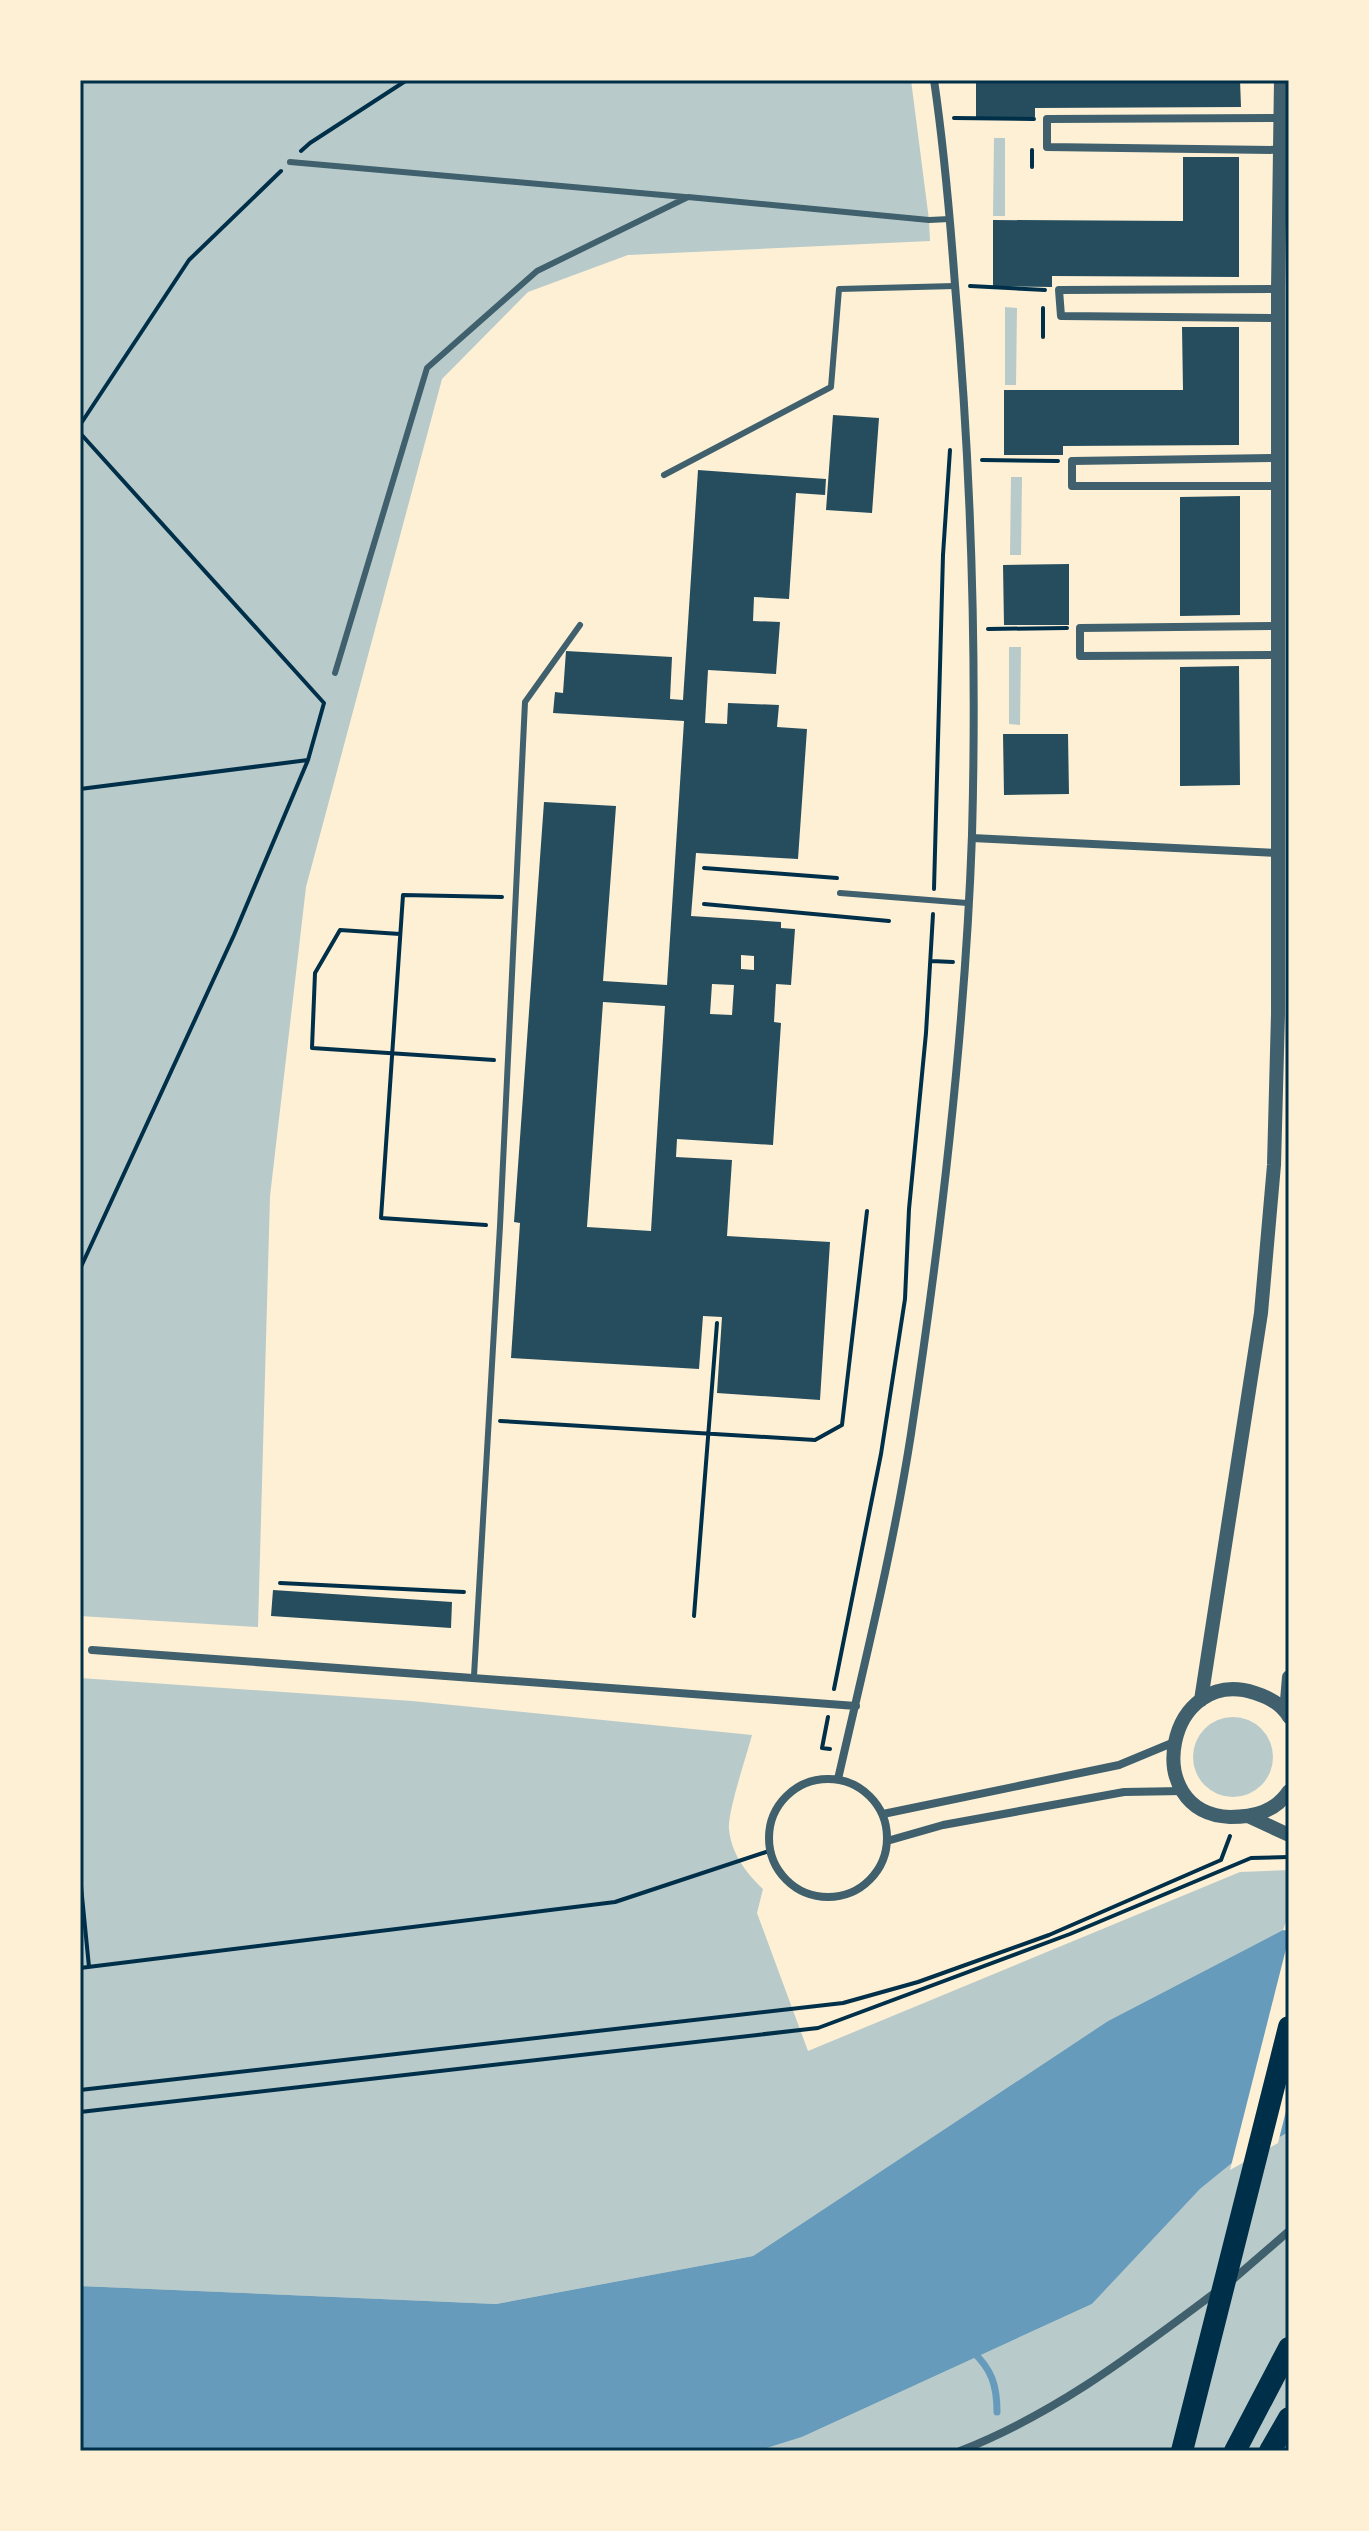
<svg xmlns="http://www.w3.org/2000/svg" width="1369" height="2531" font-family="'Noto Sans',sans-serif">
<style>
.green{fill:#b9caca}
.water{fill:#669bbc}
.pier{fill:#fdf0d5}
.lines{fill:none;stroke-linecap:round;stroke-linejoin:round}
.stream{stroke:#669bbc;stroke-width:7}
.building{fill:#264d5e;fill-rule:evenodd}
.path{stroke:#003049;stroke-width:4}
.service{stroke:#3f606c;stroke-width:6}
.minor{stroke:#3f606c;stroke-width:8}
.tertiary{stroke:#3f606c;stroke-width:14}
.trunk{stroke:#003049;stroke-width:22}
.neatline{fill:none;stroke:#003049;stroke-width:3}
</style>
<rect width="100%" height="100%" fill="#fdf0d5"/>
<path class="green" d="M 80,80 L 911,80 L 929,220 L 930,241 L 628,255 L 528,292 L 442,379 L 306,887 L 270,1196 L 258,1627 L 80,1616 Z
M 994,138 L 1005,138 L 1005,216 L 993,216 Z
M 1005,307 L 1017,308 L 1016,385 L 1005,385 Z
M 1011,477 L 1022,477 L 1021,555 L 1010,555 Z
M 1009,647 L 1021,647 L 1020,725 L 1009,724 Z
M 80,1678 L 412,1701 L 752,1735 C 747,1754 727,1814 729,1829 C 731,1853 746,1873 763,1889 L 757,1913 L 808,2051 L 1240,1872 L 1289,1870 L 1289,1914 L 1283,1930 L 1108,2021 L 753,2256 L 496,2304 L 80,2286 Z
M1193 1757a40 40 0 1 1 80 0a40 40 0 1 1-80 0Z
M 1289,2132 L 1289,2451 L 757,2451 L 802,2437 L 1092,2304 L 1200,2189 L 1232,2163 Z"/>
<path class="water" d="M 1283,1930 L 1289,1931 L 1289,2132 L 1232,2163 L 1200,2189 L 1092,2304 L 802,2437 L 757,2451 L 80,2451 L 80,2286 L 496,2304 L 753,2256 L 1108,2021 Z"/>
<path class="pier" d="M 1289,1937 L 1289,2099 L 1278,2143 L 1230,2170 Z"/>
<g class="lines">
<path class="stream" d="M 972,2351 C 992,2369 997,2386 997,2412"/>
</g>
<path class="building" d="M 976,80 L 1240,80 L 1241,107 L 1035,108 L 1035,117 L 976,117 Z
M 1183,157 L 1239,157 L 1239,277 L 1052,276 L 1052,287 L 993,286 L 993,220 L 1183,221 Z
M 1182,327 L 1239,327 L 1239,445 L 1063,446 L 1063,455 L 1004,455 L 1004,390 L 1183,390 Z
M 833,415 L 879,418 L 872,513 L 826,510 Z
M 698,470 L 826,479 L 825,495 L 796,493 L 789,599 L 754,597 L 753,621 L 780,622 L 776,674 L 708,670 L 705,723 L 727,724 L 728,703 L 779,705 L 777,727 L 807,729 L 798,859 L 696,853 L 691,916 L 781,922 L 781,928 L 795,929 L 791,985 L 776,984 L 774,1022 L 781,1023 L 773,1145 L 677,1139 L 676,1157 L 732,1160 L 727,1236 L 830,1242 L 820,1400 L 717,1393 L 722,1317 L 703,1316 L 699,1369 L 511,1358 L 520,1223 L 514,1222 L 544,802 L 616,806 L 603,981 L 667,985 L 684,721 L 553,713 L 555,692 L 563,693 L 566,651 L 672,657 L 670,699 L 683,700 ZM 741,955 L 754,956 L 754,970 L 741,969 ZM 712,984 L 734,985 L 732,1015 L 710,1014 ZM 603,1002 L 665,1006 L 651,1231 L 587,1227 Z
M 1240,496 L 1240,615 L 1180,616 L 1180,497 Z
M 1069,564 L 1069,625 L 1004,625 L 1003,565 Z
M 1239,666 L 1240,785 L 1180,786 L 1180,667 Z
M 1003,734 L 1068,734 L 1069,794 L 1004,795 Z
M 273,1590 L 452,1602 L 451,1628 L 271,1616 Z"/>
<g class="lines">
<path class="path" d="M 954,118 L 1034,119
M 1032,150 L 1032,167
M 301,151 L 310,143 L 407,80
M 970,286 L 1045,290
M 1043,308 L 1043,337
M 80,425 L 189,260 L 281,171
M 80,433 L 324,703 L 308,760 L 234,935 L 80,1269
M 982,460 L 1058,461
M 988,629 L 1067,628
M 80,789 L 308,760
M 704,868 L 837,878
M 934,889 L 943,555 L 950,450
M 704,904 L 889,921
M 400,934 L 340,930 L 315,973 L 312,1048 L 494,1060
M 931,961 L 953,962
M 486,1225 L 381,1218 L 403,895 L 502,897
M 500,1421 L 815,1440 L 842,1425 L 867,1211
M 280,1583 L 464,1592
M 694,1616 L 717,1323
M 834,1689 L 881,1454 L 905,1299 L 909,1209 L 926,1033 L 933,914
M 828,1717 L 822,1748 L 830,1749
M 80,1876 L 89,1967
M 80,1968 L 615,1902 L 769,1851
M 80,2090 L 843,2003 L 918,1982 L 1049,1935 L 1221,1860 L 1230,1836
M 80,2112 L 818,2028 L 1070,1934 L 1251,1858 L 1289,1857"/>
<path class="service" d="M 290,162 L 685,197
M 664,475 L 831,387 L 839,289 L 955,286
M 335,673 L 427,368 L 537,271 L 688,197 L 929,220 L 950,219
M 840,893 L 967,903
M 474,1676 L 500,1226 L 525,702 L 580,625"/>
<path class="minor" d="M 1281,150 L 1047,147 L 1047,119 L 1281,118
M 1278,289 L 1059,290 L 1061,316 L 1279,318
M 1278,458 L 1072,461 L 1072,486 L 1278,486
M 1279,655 L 1080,656 L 1080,628 L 1279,626
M 972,838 L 1277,853
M 92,1650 L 856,1706
M769 1838a59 59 0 1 1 118 0a59 59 0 1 1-118 0Z
M 838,1779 C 864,1665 893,1550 911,1434 C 941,1236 965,1035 972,835 C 977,651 971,468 955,285 C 950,217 944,148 934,80
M 883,1814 L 1119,1765 L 1172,1743
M 887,1841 L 943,1825 L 1124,1792 L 1183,1791
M 1230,2282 L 1289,2231
M 960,2451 C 1057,2413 1133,2354 1216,2292"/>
<path class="tertiary" d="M 1201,1700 L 1261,1313 L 1274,1165 L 1278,1014 L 1278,289 L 1281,80
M 1286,1712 L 1289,1677
M 1289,1717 C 1282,1705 1268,1697 1255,1693 C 1167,1664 1138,1813 1230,1817 C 1254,1817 1275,1812 1289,1791
M 1250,1817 L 1289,1835"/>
<path class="trunk" d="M 1182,2451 L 1289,2027
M 1235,2451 L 1289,2348
M 1270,2451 L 1289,2418"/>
</g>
<rect width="1369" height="2531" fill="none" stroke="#fdf0d5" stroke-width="164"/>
<rect x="82" y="82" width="1205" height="2367" class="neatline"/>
</svg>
